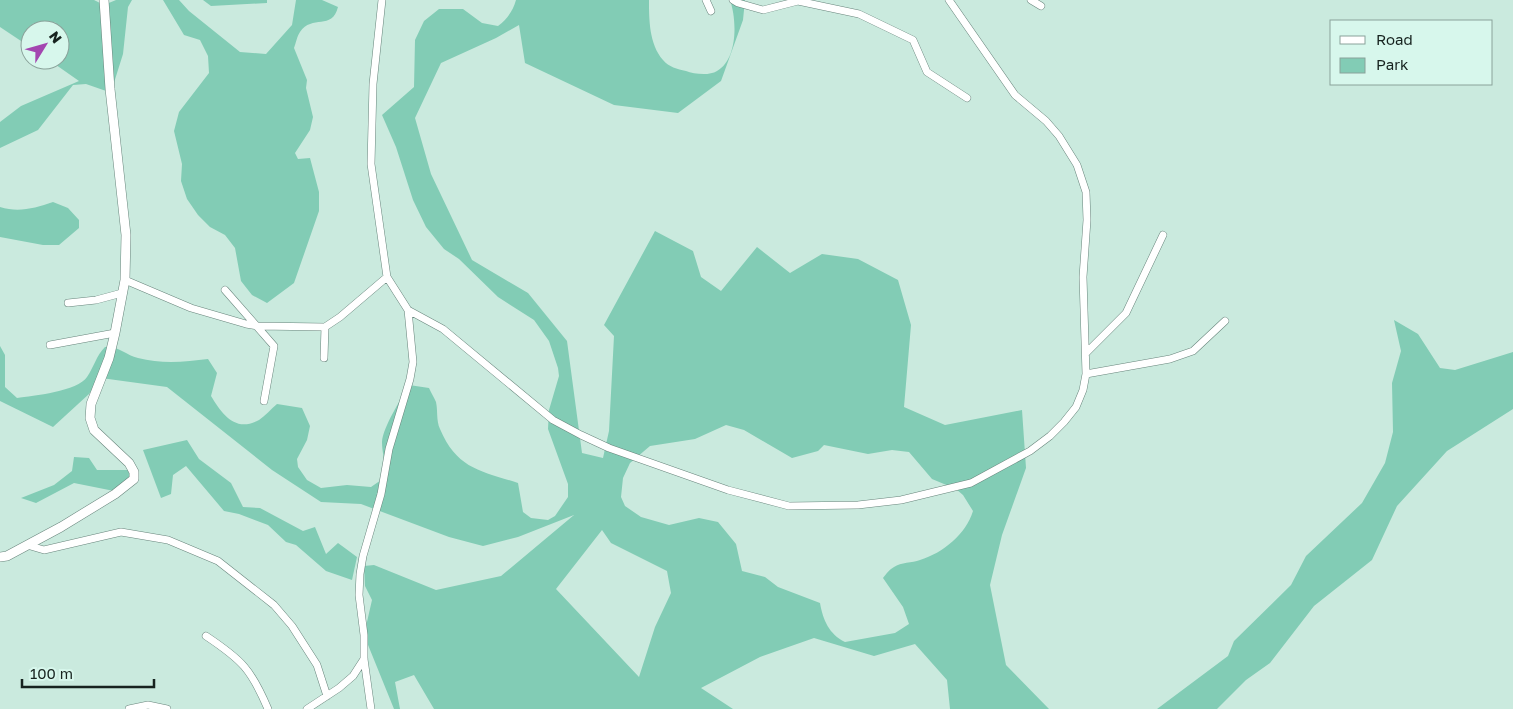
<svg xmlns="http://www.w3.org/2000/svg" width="1513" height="709" font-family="'Golos Text',sans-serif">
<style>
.green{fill:#82ccb5;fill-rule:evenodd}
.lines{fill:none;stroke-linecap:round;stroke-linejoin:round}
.minor-casing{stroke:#68857c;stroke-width:8}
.tertiary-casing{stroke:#68857c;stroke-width:10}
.minor{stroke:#fff;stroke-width:7}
.tertiary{stroke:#fff;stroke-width:9}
</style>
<rect width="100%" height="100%" fill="#caeade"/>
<path class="green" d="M 0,0 L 94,0 L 104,5 L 116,0 L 132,0 L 128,7 L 123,54 L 112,89 L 109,92 L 86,84 L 73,85 L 38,130 L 0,148 L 0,122 L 21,106 L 79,81 L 49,60 L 60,60 L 60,30 L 30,30 L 30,47 L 0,27 Z
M 163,0 L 179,0 L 189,11 L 240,52 L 266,54 L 292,25 L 296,0 L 322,0 L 338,7 C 332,31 312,14 300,32 C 297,36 296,43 294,48 L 307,80 L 306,88 L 313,117 L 310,130 L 295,153 L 298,159 L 310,158 L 319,192 L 319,211 L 294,283 L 267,303 L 252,295 L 241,281 L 235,248 L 225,235 L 210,227 L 198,215 L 187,199 L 181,181 L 182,164 L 174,131 L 179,112 L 209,73 L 208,56 L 200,40 L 184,35 Z
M 203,0 L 267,0 L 267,3 L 211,6 Z
M 516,0 L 649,0 C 649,19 649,44 663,60 C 669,67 677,69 686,71 C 694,74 709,76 717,71 C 738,59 737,20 730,0 L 745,0 L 743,20 L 721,81 L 678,113 L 614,105 L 525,63 L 519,25 L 496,38 L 441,63 L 415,118 L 431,174 L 472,260 L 528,293 L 567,341 L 582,453 L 603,458 L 609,431 L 614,336 L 604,325 L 655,231 L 693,251 L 701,277 L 721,291 L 757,247 L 790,273 L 822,254 L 858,259 L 898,280 L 911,325 L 904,407 L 945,425 L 1022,410 L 1026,468 L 1002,535 L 990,585 L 1006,665 L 1049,709 L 950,709 L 947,680 L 915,644 L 874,656 L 814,638 L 760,657 L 701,688 L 733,709 L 434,709 L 414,675 L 395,682 L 400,709 L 394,709 L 364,635 L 372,600 L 365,586 L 364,566 L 374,565 L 436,590 L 501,576 L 574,515 L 518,537 L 483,546 L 449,537 L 361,504 L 321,502 L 272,470 L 167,387 L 101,378 L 89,394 L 53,427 L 0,401 L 0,346 L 5,355 L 5,387 L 17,398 C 33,396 78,391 87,377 C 94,367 96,356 105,347 C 119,346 126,355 138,358 C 161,364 185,362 208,359 L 217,373 L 211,396 C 222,414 235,433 259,420 C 265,416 271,409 277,404 L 302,408 L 310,426 L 307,440 L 297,459 L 298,467 L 307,480 L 321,488 L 347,485 L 371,487 L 384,478 C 387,465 382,455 382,442 C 383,427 401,399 409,385 L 429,388 C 431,393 434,397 436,402 C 438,411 436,420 440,429 C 457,469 481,471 518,483 L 523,512 L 531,518 L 548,520 L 555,516 L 568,497 L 568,484 L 548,429 L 549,410 L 559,376 L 558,368 L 549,341 L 534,320 L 498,297 L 459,259 L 444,249 L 426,227 L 413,200 L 396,147 L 382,115 L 414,87 L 415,40 L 424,21 L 439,9 L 463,9 L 482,23 L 498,26 C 507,19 513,11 516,0 ZM 726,425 L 744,430 L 792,458 L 818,451 L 824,445 L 868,454 L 892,450 L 909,452 L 932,479 L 956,489 L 963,495 L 973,511 C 966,534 943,553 920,560 C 912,563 901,562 894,567 C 890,569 886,574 883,578 L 903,607 L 909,624 L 895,633 L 845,642 C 829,634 823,620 820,603 L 778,587 L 765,577 L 742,571 L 736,544 L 718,522 L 699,518 L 669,525 L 641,517 L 625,506 L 621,497 L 623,478 L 630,463 L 650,446 L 695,439 ZM 602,530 L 611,543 L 667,571 L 671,593 L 655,627 L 639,677 L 556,589 Z
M 53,202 L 68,208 L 79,220 L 79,228 L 59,245 L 43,245 L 0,237 L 0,207 C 19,213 35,208 53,202 Z
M 1394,320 L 1418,334 L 1440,368 L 1455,370 L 1513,352 L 1513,409 L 1447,451 L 1397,506 L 1372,560 L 1314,606 L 1270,663 L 1246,680 L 1217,709 L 1157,709 L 1228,656 L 1234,641 L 1291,585 L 1306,556 L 1362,503 L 1385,463 L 1393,432 L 1392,383 L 1401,351 Z
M 187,440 L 199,459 L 231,483 L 243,507 L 260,508 L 303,531 L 315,527 L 326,554 L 338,543 L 357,557 L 352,580 L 326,571 L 296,545 L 286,542 L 268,525 L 239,514 L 224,511 L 186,466 L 173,475 L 171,494 L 161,498 L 143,450 Z
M 74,457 L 89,458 L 97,470 L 128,470 L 131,480 L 114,491 L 74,483 L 36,503 L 21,498 L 54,485 L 72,471 Z"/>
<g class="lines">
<defs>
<path id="minor" d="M 706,0 L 711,11
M 733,0 L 738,3 L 763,10 L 798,1 L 859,14 L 913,40 L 927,72 L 967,98
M 1031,0 L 1041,6
M 125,280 L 191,308 L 246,324 L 258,326 L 325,327 L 340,317 L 387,277
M 225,290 L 274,346 L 264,401
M 68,303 L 96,300 L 122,293
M 408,310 L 443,329 L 553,420 L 581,435 L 609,448 L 728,490 L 789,506 L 858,505 L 901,500 L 971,483 L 1030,451 L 1050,436 L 1064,422 L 1076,407 L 1083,390 L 1086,374 L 1083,277 L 1087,220 L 1086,192 L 1077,165 L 1059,136 L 1046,121 L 1015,95 L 949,0
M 50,345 L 115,333
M 1086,353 L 1126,313 L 1163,235
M 324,358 L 325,327
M 1086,374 L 1170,359 L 1193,351 L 1225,321
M 27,545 L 44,550 L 121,532 L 168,540 L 218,561 L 274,605 L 292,626 L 317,665 L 327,696
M 206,636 C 242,660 251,669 268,709
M 129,709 L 148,705 L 167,709
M 307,709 L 339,688 L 353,676 L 364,659
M 371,709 L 364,659 L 364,635 L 359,595 L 360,574 L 363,556 L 381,494 L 389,449 L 410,379 L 413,362 L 408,310 L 387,277 L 371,164 L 373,84 L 382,0"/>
<path id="tertiary" d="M 0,557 L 7,556 L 61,527 L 115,494 L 134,479 L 134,472 L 129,463 L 94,430 L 90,418 L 91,404 L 109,358 L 115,333 L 125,280 L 126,235 L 110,89 L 104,0"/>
</defs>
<use href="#minor" class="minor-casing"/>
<use href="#tertiary" class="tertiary-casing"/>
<use href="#minor" class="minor"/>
<use href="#tertiary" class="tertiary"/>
</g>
<rect x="1330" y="20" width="162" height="65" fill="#d7f7ec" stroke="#8aa29a"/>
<rect x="1340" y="36" width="25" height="8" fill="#ffffff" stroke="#8aa29a"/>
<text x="1376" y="45" font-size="15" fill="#17231f">Road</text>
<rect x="1340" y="58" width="25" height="15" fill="#82ccb5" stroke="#8aa29a"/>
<text x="1376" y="70" font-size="15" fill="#17231f">Park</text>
<g transform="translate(45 45) rotate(53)"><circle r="24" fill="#d7f7ec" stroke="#8aa29a"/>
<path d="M0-4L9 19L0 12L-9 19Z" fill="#a346b0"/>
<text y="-8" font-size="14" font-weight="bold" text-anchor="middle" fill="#17231f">N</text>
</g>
<path d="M22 679v8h132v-8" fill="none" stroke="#17231f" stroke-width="2.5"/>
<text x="30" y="679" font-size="15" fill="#17231f" stroke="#d7f7ec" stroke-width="4" paint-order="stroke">100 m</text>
</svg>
